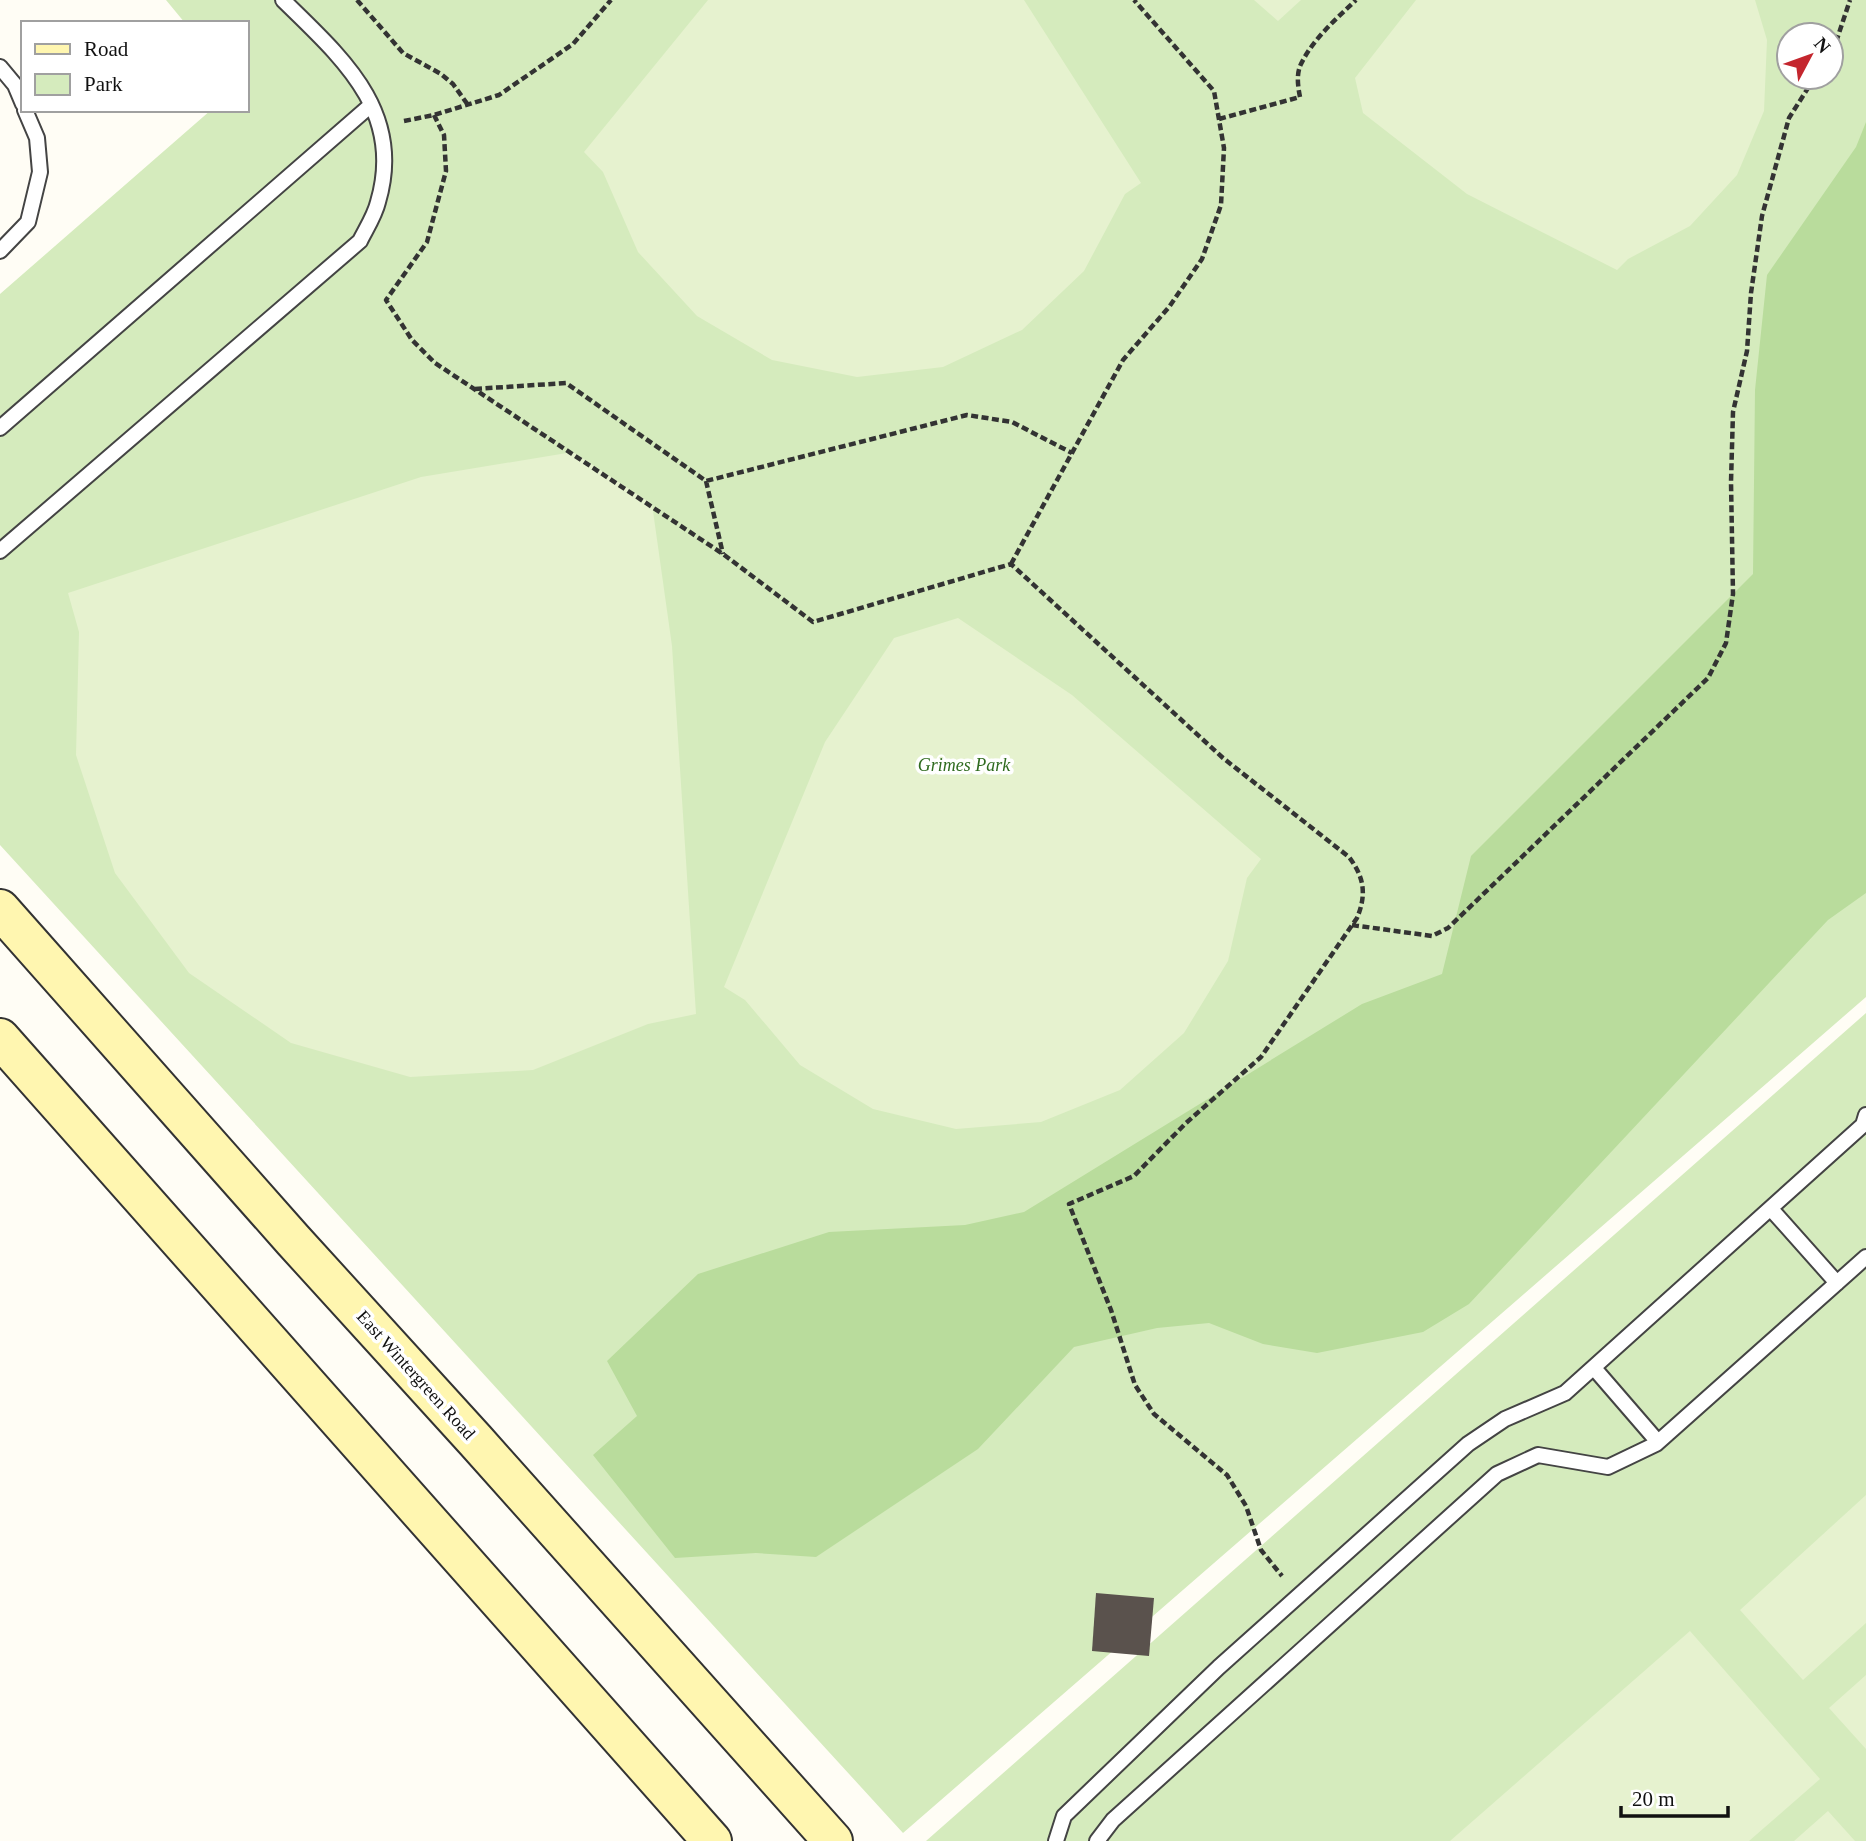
<svg xmlns="http://www.w3.org/2000/svg" width="1866" height="1841" font-family="Georgia,serif">
<style>
.green{fill:#d5ebbd;fill-rule:evenodd}
.forest{fill:#b9dc9c}
.pitch{fill:#e6f2cf}
.building{fill:#5a524d}
.lines{fill:none;stroke-linecap:round;stroke-linejoin:round}
.service-casing{stroke:#444;stroke-width:18}
.secondary-casing{stroke:#333;stroke-width:42}
.path{stroke:#333;stroke-width:4.5;stroke-dasharray:7 3.5;stroke-linecap:butt}
.service{stroke:#fff;stroke-width:14}
.secondary{stroke:#fff6b0;stroke-width:38}
.labels{text-anchor:middle;dominant-baseline:central;stroke-width:7;stroke-linejoin:round;paint-order:stroke}
.park-label{font-size:18px;font-style:italic;fill:#2f6b1f;stroke:#fff}
.street-label{font-size:18px;fill:#111;stroke:#fff}
</style>
<rect width="100%" height="100%" fill="#fffdf5"/>
<path class="green" d="M 166,0 L 1866,0 L 1866,997 L 903,1833 L 0,845 L 0,294 L 211,110 L 247,110 L 247,23 L 185,23 ZM 1789,35 L 1831,35 L 1831,77 L 1789,77 Z
M 1866,1013 L 1866,1841 L 926,1841 Z"/>
<path class="forest" d="M 1866,122 L 1866,893 L 1828,920 L 1469,1304 L 1423,1332 L 1317,1353 L 1263,1344 L 1209,1323 L 1157,1328 L 1074,1347 L 978,1449 L 816,1557 L 756,1553 L 675,1558 L 593,1455 L 637,1416 L 607,1361 L 698,1274 L 829,1232 L 965,1225 L 1024,1212 L 1362,1004 L 1442,974 L 1471,856 L 1753,574 L 1755,390 L 1767,275 L 1856,147 Z"/>
<path class="pitch" d="M 708,0 L 1024,0 L 1141,183 L 1125,194 L 1084,271 L 1022,330 L 943,367 L 857,377 L 772,360 L 697,316 L 638,252 L 603,172 L 584,152 Z
M 1254,0 L 1301,0 L 1278,21 Z
M 1416,0 L 1755,0 L 1767,40 L 1764,111 L 1737,175 L 1690,226 L 1628,259 L 1617,270 L 1467,194 L 1363,113 L 1355,78 Z
M 573,452 L 652,504 L 672,646 L 696,1014 L 648,1024 L 533,1070 L 410,1077 L 291,1043 L 189,973 L 115,873 L 76,755 L 79,632 L 68,593 L 421,477 Z
M 958,618 L 1072,695 L 1261,859 L 1247,878 L 1228,961 L 1184,1033 L 1120,1090 L 1041,1122 L 956,1129 L 873,1109 L 800,1065 L 745,1000 L 724,987 L 825,742 L 894,638 Z
M 1866,1495 L 1866,1623 L 1803,1680 L 1740,1610 Z
M 1690,1631 L 1820,1779 L 1749,1841 L 1450,1841 Z
M 1866,1675 L 1866,1749 L 1829,1708 Z
M 1828,1811 L 1855,1841 L 1794,1841 Z"/>
<path class="building" d="M 1096,1593 L 1154,1598 L 1149,1656 L 1092,1651 Z"/>
<g class="lines">
<defs>
<path id="service" d="M 0,67 L 15,85 L 23,104
M 0,251 L 28,222 L 40,172 L 37,138 L 25,110
M 0,428 L 371,105
M 0,551 L 360,241 C 366,229 375,215 378,202 C 405,111 341,57 283,0
M 1771,1209 L 1837,1283
M 1594,1368 L 1658,1442
M 1056,1841 L 1064,1816 L 1219,1667 L 1468,1444 L 1505,1419 L 1565,1393 L 1863,1125 L 1866,1115
M 1097,1841 L 1113,1820 L 1497,1474 L 1538,1455 L 1608,1467 L 1656,1444 L 1866,1257"/>
<path id="secondary" d="M 0,909 L 293,1240 L 475,1440 L 833,1841
M 0,1038 L 712,1841"/>
</defs>
<use href="#service" class="service-casing"/>
<use href="#secondary" class="secondary-casing"/>
<path class="path" d="M 357,0 L 403,53 L 441,74 L 453,84 L 468,105
M 1831,51 L 1836,42 L 1850,0
M 434,115 L 444,135 L 446,171 L 439,197 L 427,242 L 386,300 L 412,340 L 435,363 L 723,554 L 813,622 L 1011,564 L 1223,758 L 1349,857 C 1364,877 1367,894 1357,918 L 1261,1057 L 1186,1123 L 1134,1176 L 1069,1204 L 1111,1310 L 1135,1385 L 1154,1414 L 1227,1475 L 1246,1506 L 1261,1550 L 1282,1576
M 1219,119 L 1300,97 C 1298,87 1296,74 1301,64 C 1313,39 1336,19 1356,0
M 404,121 L 434,115 L 499,95 L 573,44 L 611,0
M 475,389 L 566,383 L 706,481 L 967,415 L 1012,422 L 1072,453
M 706,481 L 723,554
M 1011,564 L 1123,360 L 1169,307 L 1202,259 L 1221,205 L 1224,148 L 1214,91 L 1134,0
M 1352,925 L 1432,936 L 1448,928 L 1708,678 L 1726,643 L 1733,594 L 1731,482 L 1733,412 L 1747,351 L 1751,293 L 1762,216 L 1789,118 L 1815,77"/>
<use href="#service" class="service"/>
<use href="#secondary" class="secondary"/>
</g>
<g class="labels">
<g class="park-label">
<text x="964" y="765">Grimes Park</text>
</g>
<g class="street-label">
<text transform="translate(416 1375) rotate(48)">East Wintergreen Road</text>
</g>
</g>
<rect x="21" y="21" width="228" height="91" fill="#ffffff" stroke="#a0a0a0" stroke-width="2"/>
<rect x="35" y="44" width="35" height="10" fill="#fff6b0" stroke="#a0a0a0" stroke-width="2"/>
<text x="84" y="56" font-size="21" fill="#111111">Road</text>
<rect x="35" y="74" width="35" height="21" fill="#d5ebbd" stroke="#a0a0a0" stroke-width="2"/>
<text x="84" y="91" font-size="21" fill="#111111">Park</text>
<g transform="translate(1810 56) rotate(49)"><circle r="33" fill="#ffffff" stroke="#a0a0a0" stroke-width="2"/>
<path d="M0-5L12 26L0 18L-12 26Z" fill="#c4262e"/>
<text y="-10" font-size="19" font-weight="bold" text-anchor="middle" fill="#111111">N</text>
</g>
<path d="M1621 1806v10h107v-10" fill="none" stroke="#111111" stroke-width="3.5"/>
<text x="1632" y="1806" font-size="21" fill="#111111" stroke="#ffffff" stroke-width="5" paint-order="stroke">20 m</text>
</svg>
